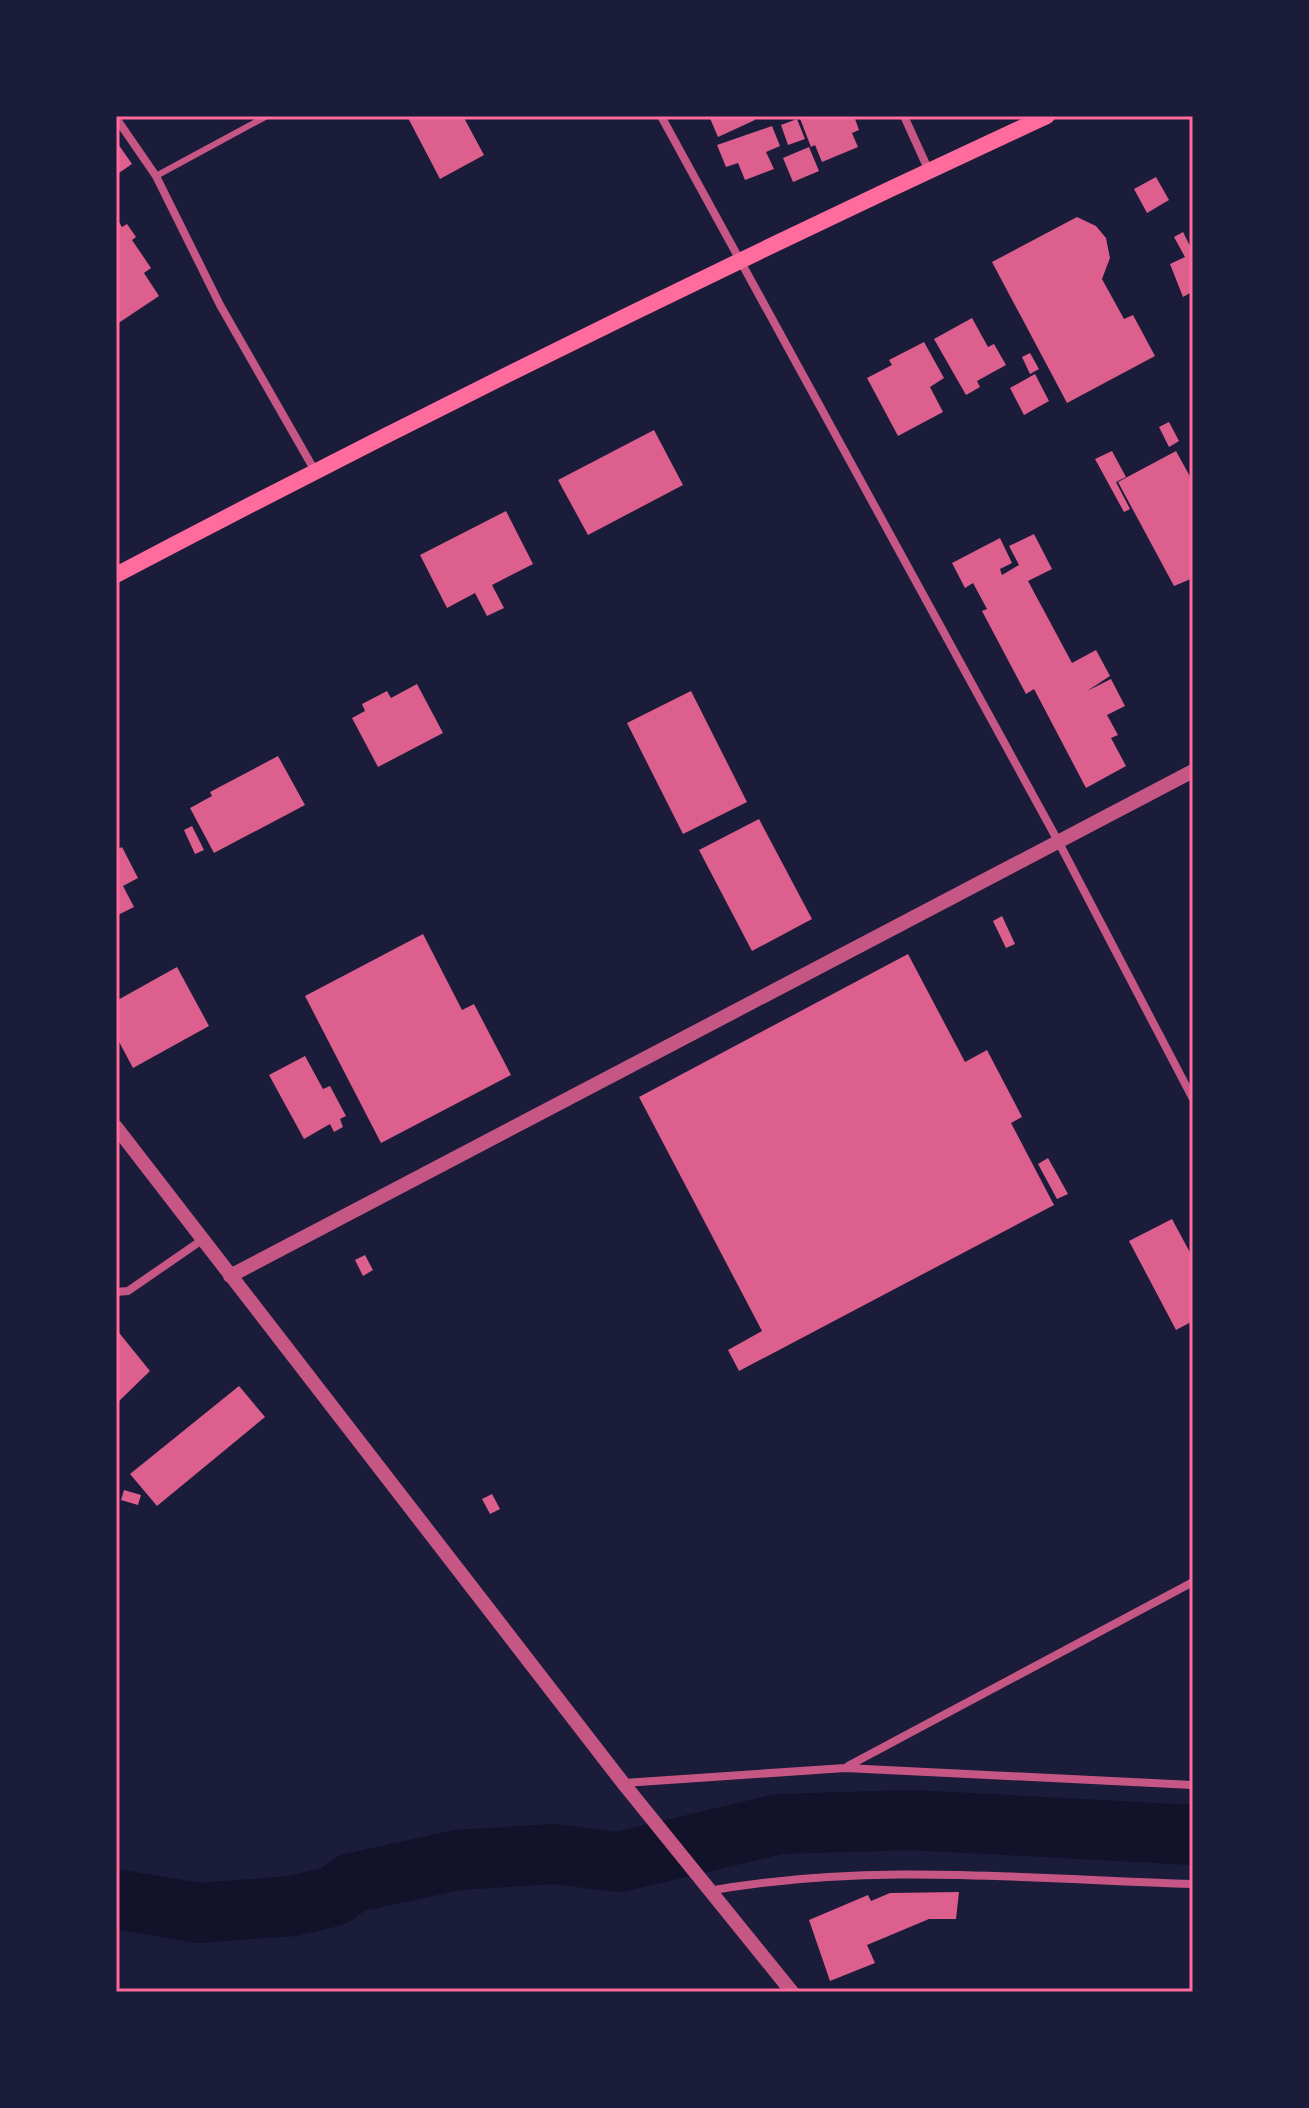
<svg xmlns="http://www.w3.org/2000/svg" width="1309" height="2108" font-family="Roboto,sans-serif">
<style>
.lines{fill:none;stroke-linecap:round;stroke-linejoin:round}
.river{stroke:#12122b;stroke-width:60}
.building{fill:#dd5f8e}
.service{stroke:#c65784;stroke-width:6}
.minor{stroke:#c65784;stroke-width:8}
.tertiary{stroke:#c65784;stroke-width:14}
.secondary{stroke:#ff6b9d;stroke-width:16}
.neatline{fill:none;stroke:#ff6b9d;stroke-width:3}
</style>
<rect width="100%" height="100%" fill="#1b1b3a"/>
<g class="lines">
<path class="river" d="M 116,1899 L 198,1913 L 293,1906 L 334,1896 L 352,1883 L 458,1860 L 553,1854 L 619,1862 L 779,1824 L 913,1820 L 1193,1835"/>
</g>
<path class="building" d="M 407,116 L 463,116 L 484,155 L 440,179 Z
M 709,116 L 754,116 L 755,120 L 718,137 Z
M 799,116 L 854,116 L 859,130 L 852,133 L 858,147 L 822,162 L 815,145 L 811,147 Z
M 797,119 L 805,139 L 788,145 L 781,125 Z
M 772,126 L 780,146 L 766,152 L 774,169 L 745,180 L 738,163 L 726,167 L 717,145 Z
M 116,141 L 132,164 L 116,175 Z
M 809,147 L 819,171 L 793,182 L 783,158 Z
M 1156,177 L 1169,200 L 1147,213 L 1134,189 Z
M 116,217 L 122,227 L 127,224 L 136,237 L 132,240 L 151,268 L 144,273 L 159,296 L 117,324 Z
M 1077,217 L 1096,226 L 1106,238 L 1110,258 L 1102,279 L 1124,319 L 1133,315 L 1155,356 L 1067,403 L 992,262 Z
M 1183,232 L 1193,252 L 1193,300 L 1190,293 L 1183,297 L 1170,264 L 1185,257 L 1174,237 Z
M 972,318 L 988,347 L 994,344 L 1006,365 L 977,381 L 980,387 L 966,395 L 934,339 Z
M 924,342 L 944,378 L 930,387 L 943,412 L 898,436 L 867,378 L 892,365 L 889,360 Z
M 1030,353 L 1039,369 L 1030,374 L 1022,357 Z
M 1035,374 L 1049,401 L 1024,415 L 1010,388 Z
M 1169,422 L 1179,441 L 1169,447 L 1159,427 Z
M 654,430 L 683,485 L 588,535 L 558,480 Z
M 1112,451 L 1126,477 L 1116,482 L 1130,509 L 1124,512 L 1095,459 Z
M 1176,451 L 1193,482 L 1193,578 L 1174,586 L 1118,482 Z
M 506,511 L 533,564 L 492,585 L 504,608 L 487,616 L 475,593 L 447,608 L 420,555 Z
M 1034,534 L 1052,569 L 1028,581 L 1072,663 L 1096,650 L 1110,676 L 1087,691 L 1111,679 L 1125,706 L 1107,715 L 1118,735 L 1111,738 L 1126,766 L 1086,788 L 1034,689 L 1026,694 L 982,611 L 987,609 L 973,583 L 965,588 L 952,563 L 1000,538 L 1012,563 L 1000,569 L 1002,575 L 1019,565 L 1009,546 Z
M 417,684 L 443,733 L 378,767 L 352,718 L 365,711 L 362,704 L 387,691 L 391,698 Z
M 691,691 L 747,802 L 683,834 L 627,723 Z
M 278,756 L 305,805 L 214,853 L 190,808 L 212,796 L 210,792 Z
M 759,819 L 812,919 L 752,951 L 699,850 Z
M 192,826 L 204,850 L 195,854 L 184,830 Z
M 122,847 L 138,878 L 123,886 L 134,907 L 116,916 L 116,850 Z
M 1002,916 L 1015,944 L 1006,948 L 993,921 Z
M 423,934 L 462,1010 L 474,1004 L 511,1075 L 381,1143 L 305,996 Z
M 908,954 L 965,1062 L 987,1050 L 1022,1117 L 1011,1123 L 1054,1205 L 739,1371 L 728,1350 L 762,1331 L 639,1097 Z
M 177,967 L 209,1026 L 133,1068 L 116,1036 L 116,1001 Z
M 305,1056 L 323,1089 L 330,1086 L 346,1116 L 340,1119 L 343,1127 L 334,1132 L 330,1124 L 304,1139 L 269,1075 Z
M 1048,1158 L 1068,1194 L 1057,1199 L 1038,1164 Z
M 1172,1219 L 1193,1258 L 1193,1321 L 1176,1330 L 1129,1241 Z
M 365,1255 L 373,1270 L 363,1276 L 355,1260 Z
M 116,1329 L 150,1371 L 116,1404 Z
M 239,1386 L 265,1417 L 157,1506 L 130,1474 Z
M 124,1490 L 141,1495 L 138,1505 L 121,1500 Z
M 492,1494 L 500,1509 L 490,1514 L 482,1499 Z
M 959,1892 L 956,1919 L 929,1919 L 867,1945 L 875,1963 L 830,1981 L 809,1920 L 868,1895 L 871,1901 L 890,1893 Z"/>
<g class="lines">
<path class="service" d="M 156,176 L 267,116"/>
<path class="minor" d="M 661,116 L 1058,841 L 1193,1099
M 904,116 L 929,171
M 116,118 L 156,176 L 220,305 L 315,471
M 116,1292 L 128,1291 L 202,1240
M 848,1766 L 1193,1582
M 624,1783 L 845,1768 L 1193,1785
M 708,1891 C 868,1862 1032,1879 1193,1884"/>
<path class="tertiary" d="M 116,1127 L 623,1783 L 792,1992
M 230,1276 L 1193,771"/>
<path class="secondary" d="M 116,575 C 422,414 733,261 1047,116"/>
</g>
<rect width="1309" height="2108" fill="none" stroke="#1b1b3a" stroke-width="236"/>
<rect x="118" y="118" width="1073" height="1872" class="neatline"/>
</svg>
